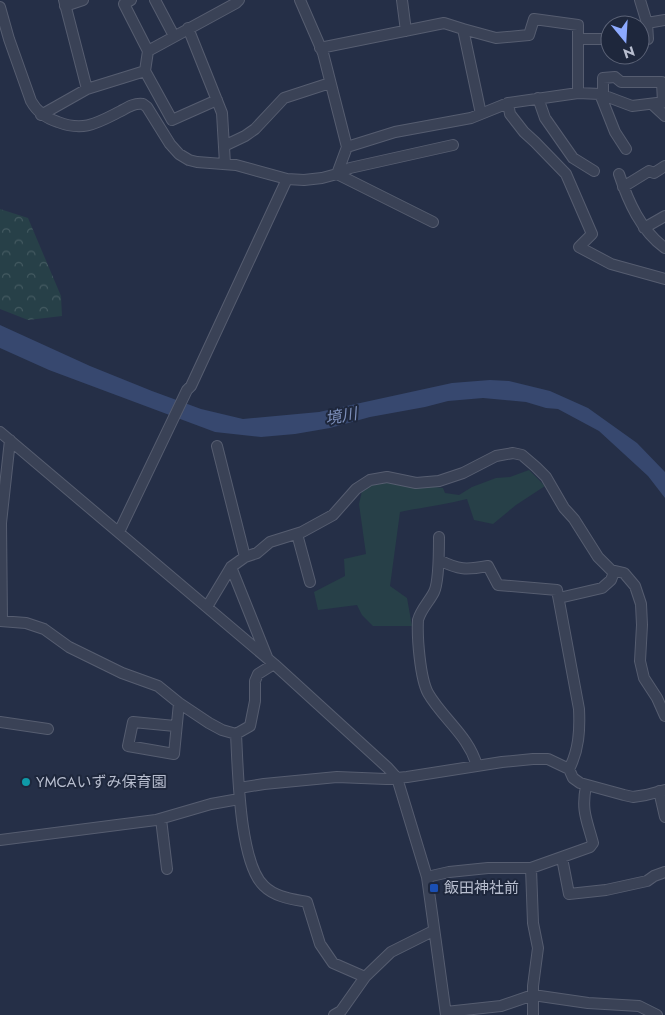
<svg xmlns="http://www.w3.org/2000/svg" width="665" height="1015" font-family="Jost,'Noto Sans JP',sans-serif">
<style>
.grass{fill:#274048}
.forest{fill:url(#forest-crowns)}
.water{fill:#37486f}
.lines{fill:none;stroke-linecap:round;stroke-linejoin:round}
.minor-casing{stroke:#565d70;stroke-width:12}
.minor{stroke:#3a4256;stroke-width:10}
.culture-dot{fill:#0f9aa8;stroke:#1e273c;stroke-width:2}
.transit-dot{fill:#1a4fb4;stroke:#1e273c;stroke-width:2}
.labels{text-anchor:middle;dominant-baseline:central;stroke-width:4;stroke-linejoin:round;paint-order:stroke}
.poi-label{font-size:15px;fill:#b8becf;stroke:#1e273c;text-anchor:start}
.water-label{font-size:16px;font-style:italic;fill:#7c8eb9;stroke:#1e273c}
</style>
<defs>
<pattern id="forest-crowns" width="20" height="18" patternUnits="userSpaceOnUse" patternTransform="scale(1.25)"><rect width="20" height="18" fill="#274048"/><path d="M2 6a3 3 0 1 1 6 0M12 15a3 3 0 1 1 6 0" fill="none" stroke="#445a61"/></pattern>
</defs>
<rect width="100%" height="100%" fill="#252f47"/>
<path class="grass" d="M 529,470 L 545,486 L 516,505 L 493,524 L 474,520 L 467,499 C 445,505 423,507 400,512 L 390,586 L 407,598 L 412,626 L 373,626 L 362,615 L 357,605 L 318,610 L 314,592 L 345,576 L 344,559 L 366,554 L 359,504 L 362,491 L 374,483 L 397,482 L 443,488 L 445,493 L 459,495 L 472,487 L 496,478 L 510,477 Z"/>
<path class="forest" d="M 0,209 L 28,218 L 61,296 L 62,316 L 28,320 L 0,309 Z"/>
<path class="water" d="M 0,325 L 90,366 L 152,391 L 201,409 L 243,419 L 319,412 L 452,383 L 490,380 L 509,381 L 550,391 L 588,408 L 637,443 L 665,472 L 665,498 L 648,476 L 599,431 L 558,409 L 546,408 L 526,402 L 483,398 L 448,401 L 425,407 L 370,417 L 330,428 L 295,434 L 261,437 L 215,432 L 49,370 L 0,348 Z"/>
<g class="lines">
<defs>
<path id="minor" d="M 64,0 L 87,89
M 131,0 L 124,4 L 148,51
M 155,0 L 174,36
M 300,0 L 323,53 L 347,147 L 337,174
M 402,0 L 406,31
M 640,0 L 647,23 L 648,39 L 640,39
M 65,6 L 83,0
M 0,7 L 9,39 L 31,101 C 37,112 45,118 58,122 C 84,132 97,123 121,111 C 128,107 134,103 143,104 L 147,107 L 170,144 L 179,154 L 189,160 L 197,162 L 236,165 L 287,179 L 304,180 L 322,178 L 337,174 L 433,222
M 647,23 L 665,20
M 188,28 L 222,113 L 225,164
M 463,29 L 496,38 L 529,35 L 534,19 L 578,25 L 578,39
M 320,48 L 444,23 L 463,29 L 481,114
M 145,71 L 172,120 L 217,100
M 578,93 L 578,39 L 610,39
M 600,94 L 615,132 L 626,149
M 603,95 L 603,78 L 615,77 L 621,82 L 662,82 L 663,103
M 538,98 L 545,118 L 573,158 L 594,171
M 508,103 L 510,114 L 524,132 L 535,142 L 566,174 L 592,234 L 579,247 L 611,264 L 665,279
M 652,104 L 665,116
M 41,115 L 87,89 L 145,71 L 148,51 L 236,3 L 239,0
M 224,146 L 245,136 L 255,129 L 284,98 L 330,83
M 347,147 L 395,132 L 471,118 L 508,103 L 578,93 L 600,94 L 632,106 L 665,102
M 337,174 L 350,168 L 453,145
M 619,174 C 628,201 641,231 665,248
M 623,187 L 649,171 L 654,173 L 665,166
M 644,228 L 665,216
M 0,432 L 274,664 L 388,768 L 397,778 L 427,877 L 446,1015
M 217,446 L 245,557
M 119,532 L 187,390 L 191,386 L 287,179
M 297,534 L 310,582
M 439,537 C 439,549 439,582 434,592 C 429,602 421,609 418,620 C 417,637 420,678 428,693 C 443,719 469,736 477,766
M 439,560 C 459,570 466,570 488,566 L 498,585 L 557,590 L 579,709 C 580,730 579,750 569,769
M 231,567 L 267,657
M 559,598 L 602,588 L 611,580 L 614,572
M 207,607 L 231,567 L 245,557 L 257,553 L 270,542 L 302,532 L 333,515 L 356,489 L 370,480 L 387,477 L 416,483 L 439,481 L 463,473 L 496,456 L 513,453 L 522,455 L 536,467 L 546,477 L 564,508 L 574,519 L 598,557 L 611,570 L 624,573 L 635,586 L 641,604 L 642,625 L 640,661 L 644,678 L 657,698 L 665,716
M 0,621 L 26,623 L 44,629 L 69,647 L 122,673 L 158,686 L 179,703 L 209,723 L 222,730 L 236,734 L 250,726 L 255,701 L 255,681 L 258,674 L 274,664
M 2,621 L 1,523 L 10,440
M 0,722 L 48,729
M 175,726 L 133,722 L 128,746 L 174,754 L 179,703
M 236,734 C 238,769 239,863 264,886 C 275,897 292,899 307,902 L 320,944 L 333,963 L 365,977
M 239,788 L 264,784 L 337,777 L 386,779 L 407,777 L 502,762 L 533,759 L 548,759 L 569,769 L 573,778 L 580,783 L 624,795 L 633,797 L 646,795 L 665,790
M 659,791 L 665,817
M 161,819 L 167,869
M 0,840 L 156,820 L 211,804 L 239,799
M 562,858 L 569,894 L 606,890 L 647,881 L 654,876 L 665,872
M 531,868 L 533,923 L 538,948 L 533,986 L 533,1015
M 427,877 L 449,872 L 488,868 L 531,868 L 590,847 L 593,843 C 587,820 581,811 586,786
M 446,1012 L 501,1006 L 533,995 L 588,1003 L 639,1006 L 657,1015
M 334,1015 L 341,1011 L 365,977 L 391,952 L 433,931"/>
</defs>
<use href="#minor" class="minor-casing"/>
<use href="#minor" class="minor"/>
</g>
<circle class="culture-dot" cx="26" cy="782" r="5"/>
<rect class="transit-dot" x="429" y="883" width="10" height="10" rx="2.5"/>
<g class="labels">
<g class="poi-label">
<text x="36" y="782">YMCAいずみ保育園</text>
<text x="444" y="888">飯田神社前</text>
</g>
<g class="water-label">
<text transform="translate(341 416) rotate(-10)">境川</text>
</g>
</g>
<g transform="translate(625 40) rotate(162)"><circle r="24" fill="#1e273c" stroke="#5c6377"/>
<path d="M0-4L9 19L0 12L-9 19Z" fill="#8daaff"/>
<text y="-8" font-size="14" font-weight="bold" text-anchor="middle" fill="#b8becf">N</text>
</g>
</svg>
